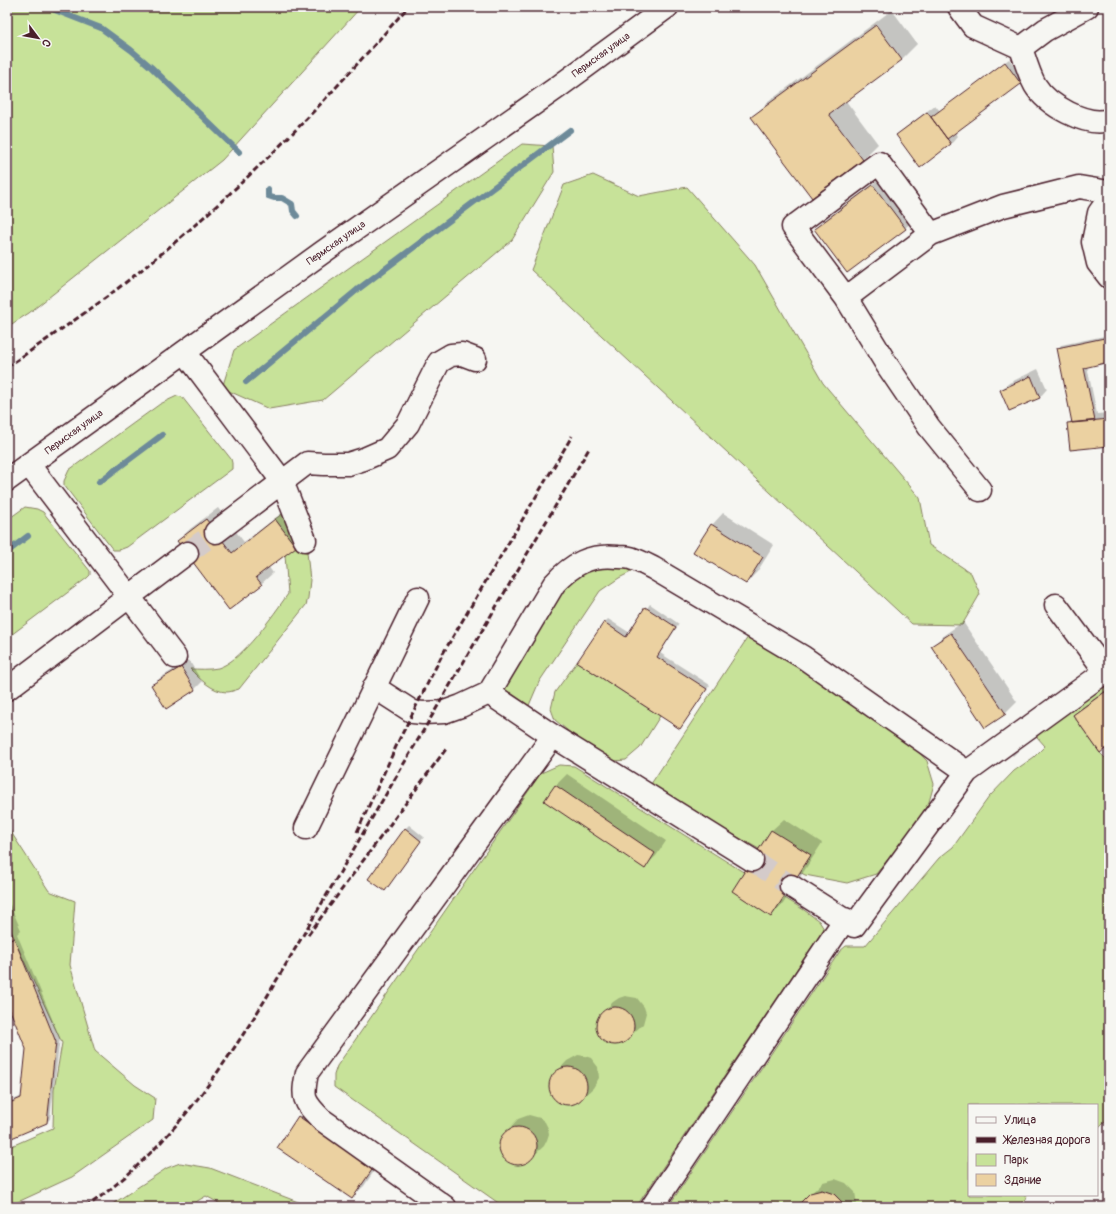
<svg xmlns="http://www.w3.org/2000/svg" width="1116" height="1214" font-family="Pangolin,sans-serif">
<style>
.green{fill:#c7e299;stroke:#888062}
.shadow{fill:#0003}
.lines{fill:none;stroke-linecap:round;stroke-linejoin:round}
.stream{stroke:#6d8a99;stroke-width:6}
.building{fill:#ebd1a1;stroke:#4a1f2b}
.minor-tunnel{stroke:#d4cbca;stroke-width:22;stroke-dasharray:22 11;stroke-linecap:butt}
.minor-casing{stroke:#4a1f2b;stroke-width:25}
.major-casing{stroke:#4a1f2b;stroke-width:25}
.minor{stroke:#f6f6f2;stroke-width:22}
.major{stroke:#f6f6f2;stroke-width:22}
.rail{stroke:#4a1f2b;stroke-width:3;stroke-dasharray:6 3;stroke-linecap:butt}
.labels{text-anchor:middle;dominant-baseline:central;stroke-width:3.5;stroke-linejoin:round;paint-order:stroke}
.street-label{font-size:10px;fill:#4a1f2b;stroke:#f6f6f2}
</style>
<rect width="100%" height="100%" fill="#f6f6f2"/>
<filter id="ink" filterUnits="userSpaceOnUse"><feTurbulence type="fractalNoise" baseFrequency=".025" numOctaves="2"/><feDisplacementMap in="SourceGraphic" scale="8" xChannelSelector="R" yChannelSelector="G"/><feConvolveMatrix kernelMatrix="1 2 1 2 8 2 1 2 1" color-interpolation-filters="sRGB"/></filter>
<g filter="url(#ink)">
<path class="green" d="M 7,7 L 361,7 L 222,160 L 29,313 L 7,327 Z
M 522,144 L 552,146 L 554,172 L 512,240 L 323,400 L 269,409 L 222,388 L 234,350 Z
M 593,175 L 639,196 L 687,187 L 755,265 L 823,383 L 920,498 L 929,545 L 971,573 L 980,594 L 962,625 L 912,624 L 531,270 L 564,185 Z
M 177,396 L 182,397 L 231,459 L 232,463 L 232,469 L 127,547 L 119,550 L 113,550 L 64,485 L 64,481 L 69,470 L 160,404 Z
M 25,507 L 37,509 L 43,512 L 90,571 L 90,575 L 87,578 L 7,638 L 7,520 Z
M 287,511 L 292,512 L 307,552 L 310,580 L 308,598 L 306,605 L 239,689 C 235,690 231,692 227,692 C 212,692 199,678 190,669 C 199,669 208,670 218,668 C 242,661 273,615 288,594 L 285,555 L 275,519 Z
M 610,563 L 632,567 L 631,572 L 619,578 L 600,591 L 539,682 L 527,710 L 501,688 L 556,598 L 575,577 Z
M 748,637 L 757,638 L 910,743 L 927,761 L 934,784 L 929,802 L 914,827 L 876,874 L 847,883 L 805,875 L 649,787 Z
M 577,662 L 660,716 L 640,748 L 626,760 L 614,761 L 573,735 L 555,720 L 551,709 L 555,692 Z
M 1109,675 L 1109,689 L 1073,715 L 1100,753 L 1109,762 L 1109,1117 L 1097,1129 L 1097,1105 L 969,1105 L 969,1195 L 1027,1195 L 1026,1199 L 1017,1207 L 668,1207 L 840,951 L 846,946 L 865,946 L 939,858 L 953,847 L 989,797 L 1014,771 L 1034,757 L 1045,746 L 1037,737 L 1042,725 Z
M 559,765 L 574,766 L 804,910 L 819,921 L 824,929 L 636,1207 L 504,1207 L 334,1087 L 334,1075 L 337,1066 L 541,773 Z
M 7,826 L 49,891 L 75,901 L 70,965 L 95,1051 L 135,1085 L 155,1098 L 153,1120 L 72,1177 L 7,1207 L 7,1148 L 53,1128 L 54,1090 L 62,1043 L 7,924 Z
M 180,1163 L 210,1168 L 311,1207 L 226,1207 L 206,1196 L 187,1207 L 108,1207 L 167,1168 Z"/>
<path class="shadow" d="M 892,10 L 917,44 L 901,60 L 846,101 L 878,144 L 862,160 L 753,117 L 768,102 Z
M 1009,59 L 1024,80 L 955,132 L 958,136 L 951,144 L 897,135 L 905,128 L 935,105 L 940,111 Z
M 881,178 L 913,221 L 905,228 L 815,229 L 823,221 Z
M 1109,335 L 1109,361 L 1087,366 L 1097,414 L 1109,413 L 1109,445 L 1068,424 L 1072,420 L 1058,349 L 1061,345 Z
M 1038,369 L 1047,389 L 1040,397 L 1009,410 L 1001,390 L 1009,383 Z
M 218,508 L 244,542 L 287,509 L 307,534 L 295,546 L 268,566 L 273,573 L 261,584 L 178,541 L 190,529 Z
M 723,513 L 774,545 L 757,572 L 746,583 L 712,525 Z
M 650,604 L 679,624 L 660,653 L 710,685 L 680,728 L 604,623 L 608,619 L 630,633 Z
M 963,622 L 1017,702 L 1005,714 L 932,647 L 944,635 Z
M 189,660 L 202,682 L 194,690 L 153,686 L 160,678 Z
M 1109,688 L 1109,745 L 1074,715 L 1082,707 Z
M 1014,741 L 1020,749 L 1013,756 L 1006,747 Z
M 567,774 L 666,841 L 656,856 L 644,867 L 555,786 Z
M 784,819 L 822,843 L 783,904 L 771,916 L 733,891 L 772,830 Z
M 409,825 L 424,837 L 388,886 L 405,829 Z
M 7,898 L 21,930 L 17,934 L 60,1038 L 50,1119 L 46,1123 L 7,1139 L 7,1103 L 22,1096 L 27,1049 L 7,1000 Z
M 625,996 L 637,998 L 644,1007 L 646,1013 L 643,1024 L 622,1044 L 616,1045 L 605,1042 L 600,1038 L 597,1032 L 596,1026 L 598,1019 L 601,1014 L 613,1002 L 619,998 Z
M 578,1055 L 585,1056 L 591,1058 L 598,1067 L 599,1078 L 593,1088 L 580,1100 L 570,1104 L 564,1104 L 554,1097 L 551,1092 L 550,1085 L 551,1079 L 555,1074 L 567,1061 Z
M 311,1105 L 385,1155 L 364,1186 L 352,1197 L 299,1117 Z
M 529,1115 L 540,1118 L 545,1122 L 548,1128 L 549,1134 L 547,1140 L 544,1146 L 527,1162 L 521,1164 L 514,1164 L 508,1161 L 504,1158 L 501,1153 L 500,1141 L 502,1136 L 518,1119 Z
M 835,1179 L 846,1183 L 855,1192 L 857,1204 L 856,1207 L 800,1207 L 801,1203 L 823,1182 Z"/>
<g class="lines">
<path class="stream" d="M 47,7 L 101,28 L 131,50 L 151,67 L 239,152
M 268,189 L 268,196 L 274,198 L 282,198 L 292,204 L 293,211 L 297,216
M 246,382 L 357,290 L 570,130
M 99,482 L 162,435
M 7,552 L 28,536"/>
</g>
<path class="building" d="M 876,25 L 902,60 L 829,114 L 863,160 L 812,198 L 751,117 Z
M 1005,62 L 1021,84 L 947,139 L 931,117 Z
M 927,112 L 951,144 L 920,168 L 896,135 Z
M 873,185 L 906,229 L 847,273 L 814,229 Z
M 1109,337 L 1109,362 L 1084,368 L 1095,421 L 1072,423 L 1057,348 Z
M 1031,376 L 1040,398 L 1009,411 L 1000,390 Z
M 1109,419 L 1109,446 L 1070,450 L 1067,423 Z
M 206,519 L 232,553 L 275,519 L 296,547 L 256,577 L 262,585 L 229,610 L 177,541 Z
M 711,524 L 763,557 L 746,584 L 693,552 Z
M 645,607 L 676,627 L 657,657 L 707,689 L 680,729 L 577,662 L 604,622 L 626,637 Z
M 951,633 L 1006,714 L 985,728 L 931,646 Z
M 181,667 L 195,690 L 166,709 L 151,685 Z
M 1109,689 L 1109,746 L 1100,753 L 1073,715 Z
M 555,785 L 655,853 L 645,869 L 544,801 Z
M 405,828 L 421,841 L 385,891 L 368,879 Z
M 771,830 L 811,855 L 771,917 L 732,891 Z
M 7,922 L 14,938 L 7,942 Z
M 14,938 L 56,1042 L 47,1123 L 7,1140 L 7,1104 L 21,1098 L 26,1049 L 7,1003 L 7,942 Z
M596 1026a19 19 0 1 1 38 0a19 19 0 1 1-38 0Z
M549 1086a19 19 0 1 1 38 0a19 19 0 1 1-38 0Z
M 298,1116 L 374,1167 L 352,1199 L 277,1148 Z
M499 1146a19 19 0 1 1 38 0a19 19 0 1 1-38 0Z
M 822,1190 L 834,1194 L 843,1203 L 844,1207 L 799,1207 L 801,1202 L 810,1193 Z"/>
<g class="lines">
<path class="minor-tunnel" d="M 187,553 L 216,532
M 752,860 L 791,886"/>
<defs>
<path id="minor" d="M 959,7 L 973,26 L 1021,48
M 1087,7 L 1045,30 L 1021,48 C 1025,60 1029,74 1035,85 C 1047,105 1086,127 1109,120
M 1109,199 L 1099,213 L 1093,242 L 1098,263 L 1109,277
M 931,234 L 879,163 L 793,227 L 846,298 L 931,234 L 1003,206 L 1079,187 L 1109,192
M 846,298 L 887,365 L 929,427 L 980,490
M 185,352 L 282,481 L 305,540
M 29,465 L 175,657
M 216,532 L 307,463 L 324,464 L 348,464 L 364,459 L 387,449 L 408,424 L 439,362 L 451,355 L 462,354 L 475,359
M 1056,605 L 1106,672
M 374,687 L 413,712 L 423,713 L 444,712 L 461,706 L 489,693 L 553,736 L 752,860
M 7,689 L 187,553
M 489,693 L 554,584 C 572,564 590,554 618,557 C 623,557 629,557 633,559 C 640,561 647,565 653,568 L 803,657 L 967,772
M 306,828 L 418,598
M 791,886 L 854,926 L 967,772 L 1109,669
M 445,1207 L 321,1119 C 303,1101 302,1098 307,1073 L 553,736
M 652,1207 L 845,919"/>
<path id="major" d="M 7,480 L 323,252 L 558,87 L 667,7"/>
</defs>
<use href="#minor" class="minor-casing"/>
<use href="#major" class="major-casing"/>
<use href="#minor" class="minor"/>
<use href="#major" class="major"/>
<path class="rail" d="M 7,367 C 36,347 65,327 93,307 C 152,264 207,216 259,166 C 312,116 360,61 408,7
M 357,832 L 399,740 L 442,655 L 572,436
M 308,935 L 446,749
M 85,1207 C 100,1198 113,1187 126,1176 C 184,1125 225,1064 265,1000 L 590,447"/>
</g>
</g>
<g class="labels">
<g class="street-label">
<text transform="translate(601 55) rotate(-36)">Пермская улица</text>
<text transform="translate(336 243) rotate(-35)">Пермская улица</text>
<text transform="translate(74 432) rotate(-36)">Пермская улица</text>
</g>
</g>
<rect width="1116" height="1214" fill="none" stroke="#f6f6f2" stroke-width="24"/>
<rect x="12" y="12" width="1092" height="1190" fill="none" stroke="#4a1f2b" stroke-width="1.5" filter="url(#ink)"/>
<rect x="968" y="1104" width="130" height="92" fill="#f6f6f2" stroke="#b1a0a2"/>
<rect x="976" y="1117" width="20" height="6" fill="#f6f6f2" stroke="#b1a0a2"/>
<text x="1004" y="1124" font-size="12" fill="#4a1f2b">Улица</text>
<rect x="976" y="1137" width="20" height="6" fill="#4a1f2b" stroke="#b1a0a2"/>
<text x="1004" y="1144" font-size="12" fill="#4a1f2b">Железная дорога</text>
<rect x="976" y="1154" width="20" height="12" fill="#c7e299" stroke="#b1a0a2"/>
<text x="1004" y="1164" font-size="12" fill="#4a1f2b">Парк</text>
<rect x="976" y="1174" width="20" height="12" fill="#ebd1a1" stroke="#b1a0a2"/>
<text x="1004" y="1184" font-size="12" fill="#4a1f2b">Здание</text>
<g transform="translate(38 38) rotate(122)" stroke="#f6f6f2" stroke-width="3" paint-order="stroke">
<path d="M0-3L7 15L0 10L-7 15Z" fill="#4a1f2b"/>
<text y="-6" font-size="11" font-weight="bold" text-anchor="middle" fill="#4a1f2b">С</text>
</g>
</svg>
